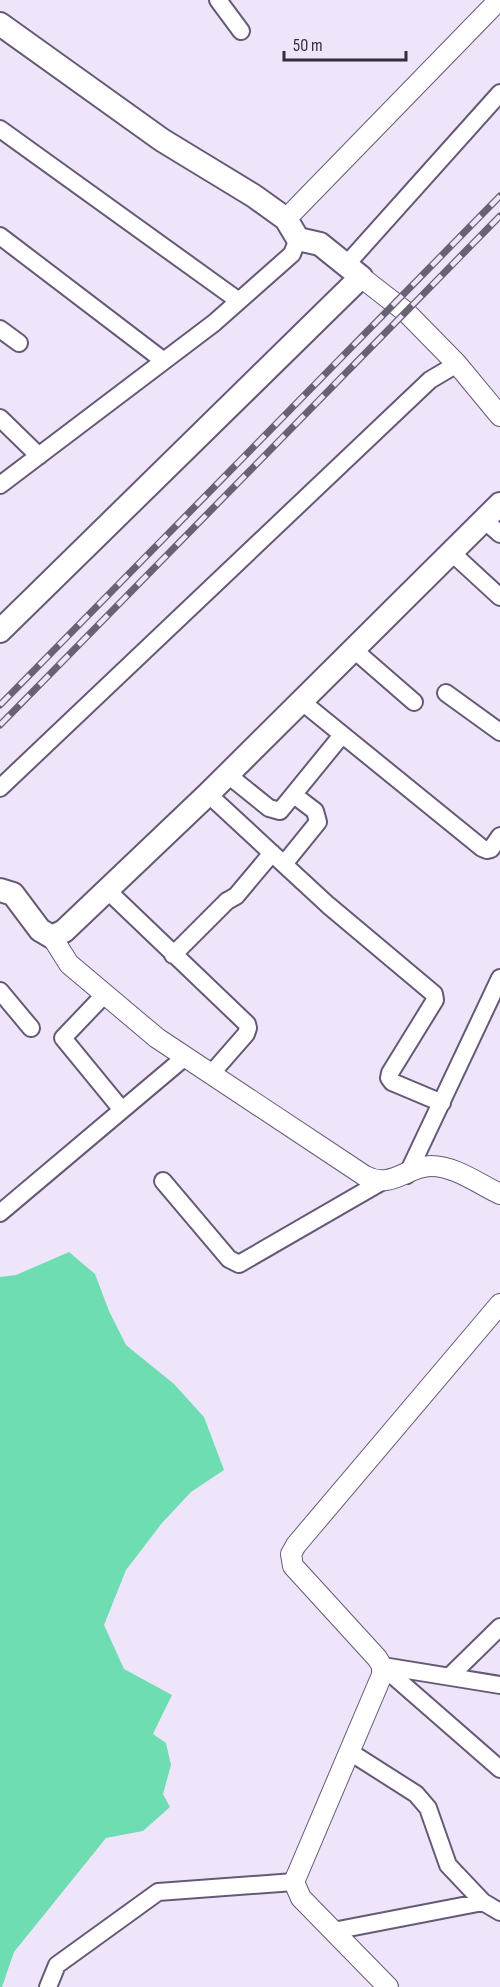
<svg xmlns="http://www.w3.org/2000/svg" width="500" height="1987" font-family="'Sofia Sans Condensed',sans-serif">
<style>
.water{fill:#6fddb2}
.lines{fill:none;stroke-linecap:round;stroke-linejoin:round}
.minor-casing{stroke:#665976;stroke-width:20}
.tertiary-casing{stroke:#665976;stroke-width:22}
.secondary-casing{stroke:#665976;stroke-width:26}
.minor{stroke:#fff;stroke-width:16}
.tertiary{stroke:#fff;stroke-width:20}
.secondary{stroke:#fff;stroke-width:22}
.rail-casing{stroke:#696272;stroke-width:7}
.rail{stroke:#efe5fa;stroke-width:4.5;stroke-dasharray:14;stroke-linecap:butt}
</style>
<rect width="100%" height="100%" fill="#efe5fa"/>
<path class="water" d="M 69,1252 L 95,1274 L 109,1311 L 126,1345 L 174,1384 L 204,1417 L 224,1470 L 191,1492 L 162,1523 L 126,1570 L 104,1625 L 124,1669 L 172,1695 L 153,1734 L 166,1743 L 171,1765 L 163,1794 L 170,1807 L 143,1831 L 106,1838 L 14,1952 L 2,1987 L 0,1987 L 0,1277 L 16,1275 Z"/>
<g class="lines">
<defs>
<path id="minor" d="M 218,0 L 241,31
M 0,129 L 239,301
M 0,236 L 164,361
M 346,265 L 500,93
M 0,329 L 19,343
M 0,418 L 39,456
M 0,485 L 214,323 L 292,254 L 298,239
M 484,520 L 500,534
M 451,552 L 500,597
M 353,649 L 414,702
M 446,693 L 500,732
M 301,701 L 482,848 L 487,850 L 491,849 L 500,836
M 228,775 L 269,808 L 280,811 L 342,735
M 0,788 L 430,380 L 457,364
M 208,794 L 328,905 L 434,994 L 435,1000 L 390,1073 L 389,1078 L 392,1082 L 442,1103
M 284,864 L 318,822 L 315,811 L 294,795
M 107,890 L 247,1024 L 248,1028 L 246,1034 L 211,1074
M 173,955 L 227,901 L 236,896 L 272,853
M 0,991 L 31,1028
M 105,994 L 63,1038 L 122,1110
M 407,1175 L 500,978
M 163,1181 L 229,1259 L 239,1264 L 381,1182
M 0,1213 L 185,1057
M 382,1666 L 500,1769
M 383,1666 L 500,1685
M 450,1676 L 500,1627
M 350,1752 L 416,1794 L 428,1808 L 448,1865 L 483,1902 L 500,1912
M 333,1931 L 483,1902
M 48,1987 L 57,1965 L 158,1892 L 294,1882"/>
<path id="tertiary" d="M 286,219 L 499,0
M 361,277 L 406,312 L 457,364 L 500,416
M 52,937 L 69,964 L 157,1038 L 365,1176 C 392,1190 407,1166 431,1166 C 455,1166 479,1184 500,1194
M 388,1987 L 301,1898 L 294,1882 L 382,1675 L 382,1666 L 377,1658 L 293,1566 L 291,1554 L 296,1545 L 500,1304"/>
<path id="secondary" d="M 0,24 L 162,140 L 254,196 L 286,219 L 298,239 L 320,244 L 361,277 L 0,631
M 0,890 L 13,894 L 40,930 L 52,937 L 64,931 L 208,794 L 500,504"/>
</defs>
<use href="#minor" class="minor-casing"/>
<use href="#tertiary" class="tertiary-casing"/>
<use href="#secondary" class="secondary-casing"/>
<use href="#minor" class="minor"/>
<use href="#tertiary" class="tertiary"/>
<use href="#secondary" class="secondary"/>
<defs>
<path id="rail" d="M 0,705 L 500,196
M 0,725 L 500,216"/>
</defs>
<use href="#rail" class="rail-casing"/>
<use href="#rail" class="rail"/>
</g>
<path d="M284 51v9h122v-9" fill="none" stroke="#332d3b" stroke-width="3"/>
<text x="293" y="51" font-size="18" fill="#332d3b" stroke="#efe5fa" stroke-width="4.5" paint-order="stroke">50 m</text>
</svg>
